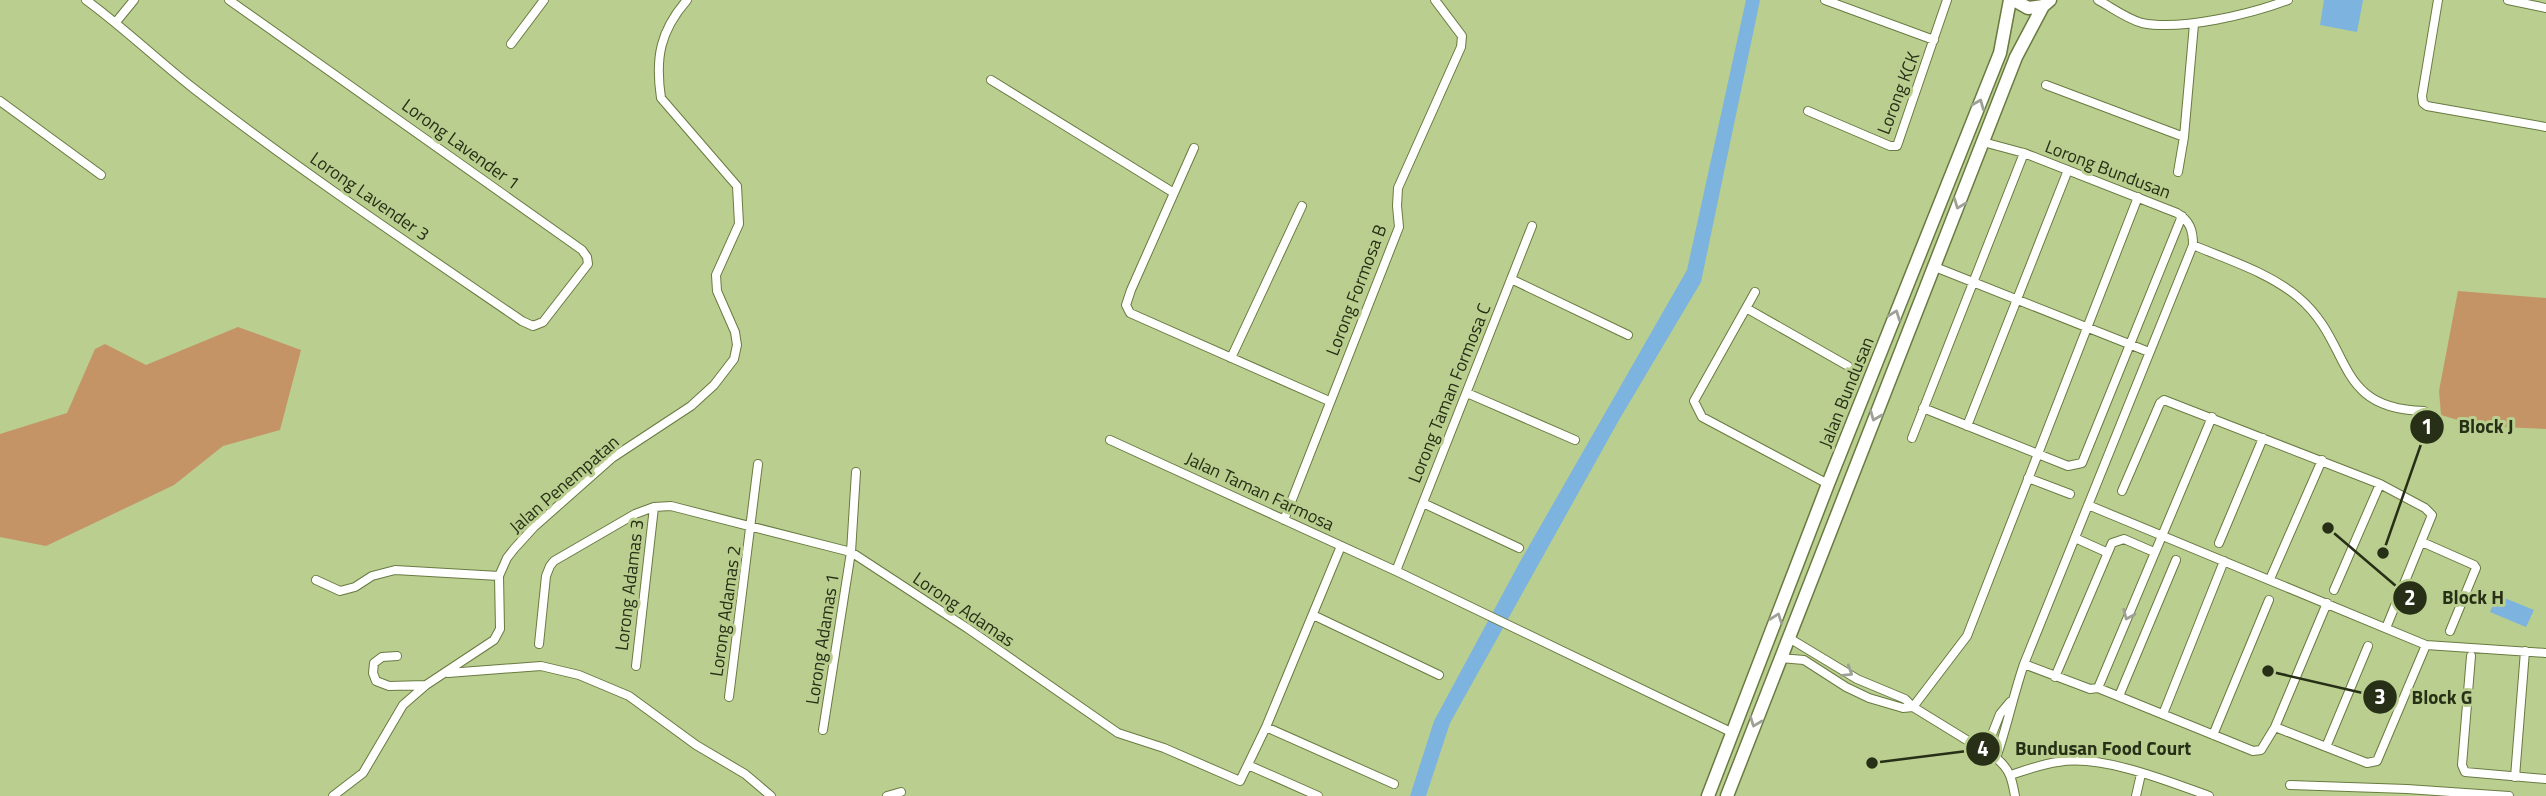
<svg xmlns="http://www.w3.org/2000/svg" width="2546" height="796" font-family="'Titillium Web',sans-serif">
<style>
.green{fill:#c59466}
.water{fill:#7cb3df}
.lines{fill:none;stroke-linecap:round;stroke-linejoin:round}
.street-casing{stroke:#697b40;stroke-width:10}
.secondary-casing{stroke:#697b40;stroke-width:15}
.street{stroke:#fff;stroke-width:8}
.secondary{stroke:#fff;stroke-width:12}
.oneway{stroke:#9ea196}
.labels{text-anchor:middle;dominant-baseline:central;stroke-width:6;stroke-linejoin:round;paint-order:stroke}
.street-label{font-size:18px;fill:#272f16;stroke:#b9ce8f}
.leader{fill:none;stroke:#272f16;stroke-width:2.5}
.callout-dot{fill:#272f16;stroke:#b9ce8f;stroke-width:2.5}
.mark-label{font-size:21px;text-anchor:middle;font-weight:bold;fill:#fff}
.callout-label{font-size:19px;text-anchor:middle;font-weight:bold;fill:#272f16;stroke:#b9ce8f;stroke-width:6;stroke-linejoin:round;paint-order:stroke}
</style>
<rect width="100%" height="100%" fill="#b9ce8f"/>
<path class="green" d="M 2458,291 L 2546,298 L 2546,429 L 2478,426 L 2441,415 L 2439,391 Z
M 238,327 L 301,350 L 280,430 L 223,446 L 174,485 L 46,546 L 0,537 L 0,434 L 67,413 L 95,349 L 105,344 L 146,365 Z"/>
<path class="water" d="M 1746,0 L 1760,0 L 1701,282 L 1619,420 L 1450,723 L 1426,796 L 1410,796 L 1434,721 L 1521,560 L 1687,270 Z
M 2324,0 L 2363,0 L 2357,32 L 2320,25 Z
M 2497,595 L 2534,610 L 2526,627 L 2490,612 Z"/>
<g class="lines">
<defs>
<path id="street" d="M 86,0 C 123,27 156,59 193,88 C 299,170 411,245 522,321 L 533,326 L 543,322 L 588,264 L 587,257 L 582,250 L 229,0
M 1825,0 L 1934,40
M 2098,0 C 2111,7 2127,19 2142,23 C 2181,31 2251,14 2288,0
M 2438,0 L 2422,96 L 2423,103 L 2427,106 L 2546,127
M 2508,0 L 2546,8
M 116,22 L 134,0
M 511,44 L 544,0
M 991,80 L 1174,193
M 2046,85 L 2184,137
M 0,101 L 101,175
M 1808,111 L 1890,146 L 1897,146 L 1947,0
M 1983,142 L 2024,153 L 2177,213 C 2190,221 2193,230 2193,245 L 2024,664 C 2013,696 2007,727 1996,758
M 1194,148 L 1131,290 L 1126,305 L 1130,313 L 1329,401
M 2178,172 L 2184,137 L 2194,24
M 2193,245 C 2228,260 2268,272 2298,297 C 2354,344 2332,409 2424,411
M 1935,267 L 2149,352
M 1511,279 L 1628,335
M 1755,292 L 1694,401 L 1702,417 L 1828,484
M 1746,308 L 1848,366
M 1231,358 L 1302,206
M 1467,393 L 1575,440
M 1923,408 L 2068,466 L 2082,463 L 2182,216
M 1967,426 L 2068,170
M 1912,438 L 2024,153
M 1110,440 L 1396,571 L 1733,733
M 2028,478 L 2070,494
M 2122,491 L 2160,403 L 2164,400 L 2380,484 L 2425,508 L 2432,515 L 2386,628
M 1423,503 L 1519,548
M 2088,505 L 2426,645 L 2546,653
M 1284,520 L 1399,227 L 1397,206 L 1398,188 L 1461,47 L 1462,36 L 1435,0
M 2075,538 L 2106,552
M 2422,542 L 2474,565 L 2476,568 L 2450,631
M 2219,543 L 2263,438
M 1396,571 L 1532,226
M 2270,579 L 2322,460
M 316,580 L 340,591 L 355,587 L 372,576 L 395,570 L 499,576
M 2334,590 L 2380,484
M 1313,615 L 1439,675
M 1789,638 L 1857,679 L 1905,699 L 1913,707 L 1996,758 C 2010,769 2012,779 2015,796
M 539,644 L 546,576 L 550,566 L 554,561 L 635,514 L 654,507 L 671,506 L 851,552 L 967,628 L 1118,733 L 1164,748 L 1240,781 L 1266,727 L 1341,546
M 397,656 L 382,657 L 374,663 L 373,673 L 376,681 L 389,686 L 426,685
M 2471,656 L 2462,765 L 2465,772 L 2546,779
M 1780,658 L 1804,660 L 1846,687 L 1869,698 L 1903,708 L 1913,707 L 1967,636 L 2138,197
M 2024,664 L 2090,689 L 2098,688 L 2212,417
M 636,666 L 654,507
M 448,673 L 541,666 L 579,675 L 629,696 L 696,745 L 745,774 L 771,796
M 2055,677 L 2112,543 L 2124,539 L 2154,552
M 2098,688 L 2253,751 L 2261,750 L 2275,727 L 2327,603
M 2119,696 L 2176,560
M 729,697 L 758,464
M 2163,714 L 2224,561
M 1266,727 L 1394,784
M 2275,727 L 2367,763 L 2377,761 L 2426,645
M 823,730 L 851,552 L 856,472
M 2213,735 L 2269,600
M 2326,747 L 2368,646
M 1985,752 L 2000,714 L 2010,702
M 1248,765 L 1318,796
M 2011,775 C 2026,770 2042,764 2058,762 C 2101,754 2168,781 2209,796
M 2515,777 L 2525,651
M 2290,785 L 2407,789 L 2509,796
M 333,796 L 363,773 L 403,705 L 426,685 L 494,640 L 500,629 L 499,576 L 507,558 L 514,549 L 534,527 L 612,458 L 691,406 L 714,385 L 734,359 L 737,345 L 735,332 L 717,291 L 716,275 L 739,224 L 737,186 L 661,98 C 655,58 660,31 687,0
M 887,796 L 901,792
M 2136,796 L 2141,774"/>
<path id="secondary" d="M 2014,0 L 2028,8 L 2043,6 L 2050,0
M 1708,796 L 1828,484 L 2000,53 L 2010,0
M 1727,796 L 2016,57 L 2043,6"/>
</defs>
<use href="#street" class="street-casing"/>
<use href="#secondary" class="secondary-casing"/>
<use href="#street" class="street"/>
<use href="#secondary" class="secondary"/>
</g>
<defs><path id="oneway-chevron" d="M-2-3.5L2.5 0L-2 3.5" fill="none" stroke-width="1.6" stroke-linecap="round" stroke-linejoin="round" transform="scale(1.75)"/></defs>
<g class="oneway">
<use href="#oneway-chevron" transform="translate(1979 104) rotate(-68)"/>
<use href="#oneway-chevron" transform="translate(1959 204) rotate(111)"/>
<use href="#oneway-chevron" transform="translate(1895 315) rotate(-69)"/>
<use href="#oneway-chevron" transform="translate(1875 416) rotate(112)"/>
<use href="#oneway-chevron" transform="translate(2128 615) rotate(113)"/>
<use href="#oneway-chevron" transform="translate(1777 618) rotate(-70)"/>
<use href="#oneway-chevron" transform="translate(1848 672) rotate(32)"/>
<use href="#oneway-chevron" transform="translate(1755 722) rotate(111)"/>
</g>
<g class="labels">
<g class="street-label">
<text transform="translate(1898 93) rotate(-69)">Lorong KCK</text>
<text transform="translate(461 144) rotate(36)">Lorong Lavender 1</text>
<text transform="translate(2108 169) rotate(21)">Lorong Bundusan</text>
<text transform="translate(370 196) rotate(35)">Lorong Lavender 3</text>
<text transform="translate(1356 290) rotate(-69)">Lorong Formosa B</text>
<text transform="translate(1846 392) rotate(-68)">Jalan Bundusan</text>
<text transform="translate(1449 393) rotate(-68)">Lorong Taman Formosa C</text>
<text transform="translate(564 484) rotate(-41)">Jalan Penempatan</text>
<text transform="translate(1260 491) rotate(25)">Jalan Taman Farmosa</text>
<text transform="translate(629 585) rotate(-83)">Lorong Adamas 3</text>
<text transform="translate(964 609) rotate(34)">Lorong Adamas</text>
<text transform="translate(725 611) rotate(-82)">Lorong Adamas 2</text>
<text transform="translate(822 639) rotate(-81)">Lorong Adamas 1</text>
</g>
</g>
<path class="leader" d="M2383 553L2427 427M2328 528L2410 598M2268 671L2380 697M1872 763L1983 749"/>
<g class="callout-dot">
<circle cx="2383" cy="553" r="7"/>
<circle cx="2328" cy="528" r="7"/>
<circle cx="2268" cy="671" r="7"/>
<circle cx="1872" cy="763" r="7"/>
<circle cx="2427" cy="427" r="18"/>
<circle cx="2410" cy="598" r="18"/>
<circle cx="2380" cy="697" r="18"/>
<circle cx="1983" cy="749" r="18"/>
</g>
<g class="mark-label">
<text x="2427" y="434">1</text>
<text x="2410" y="605">2</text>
<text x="2380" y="704">3</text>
<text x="1983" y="756">4</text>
</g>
<g class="callout-label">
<text x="2486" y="433">Block J</text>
<text x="2473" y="604">Block H</text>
<text x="2442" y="704">Block G</text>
<text x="2103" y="755">Bundusan Food Court</text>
</g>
</svg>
